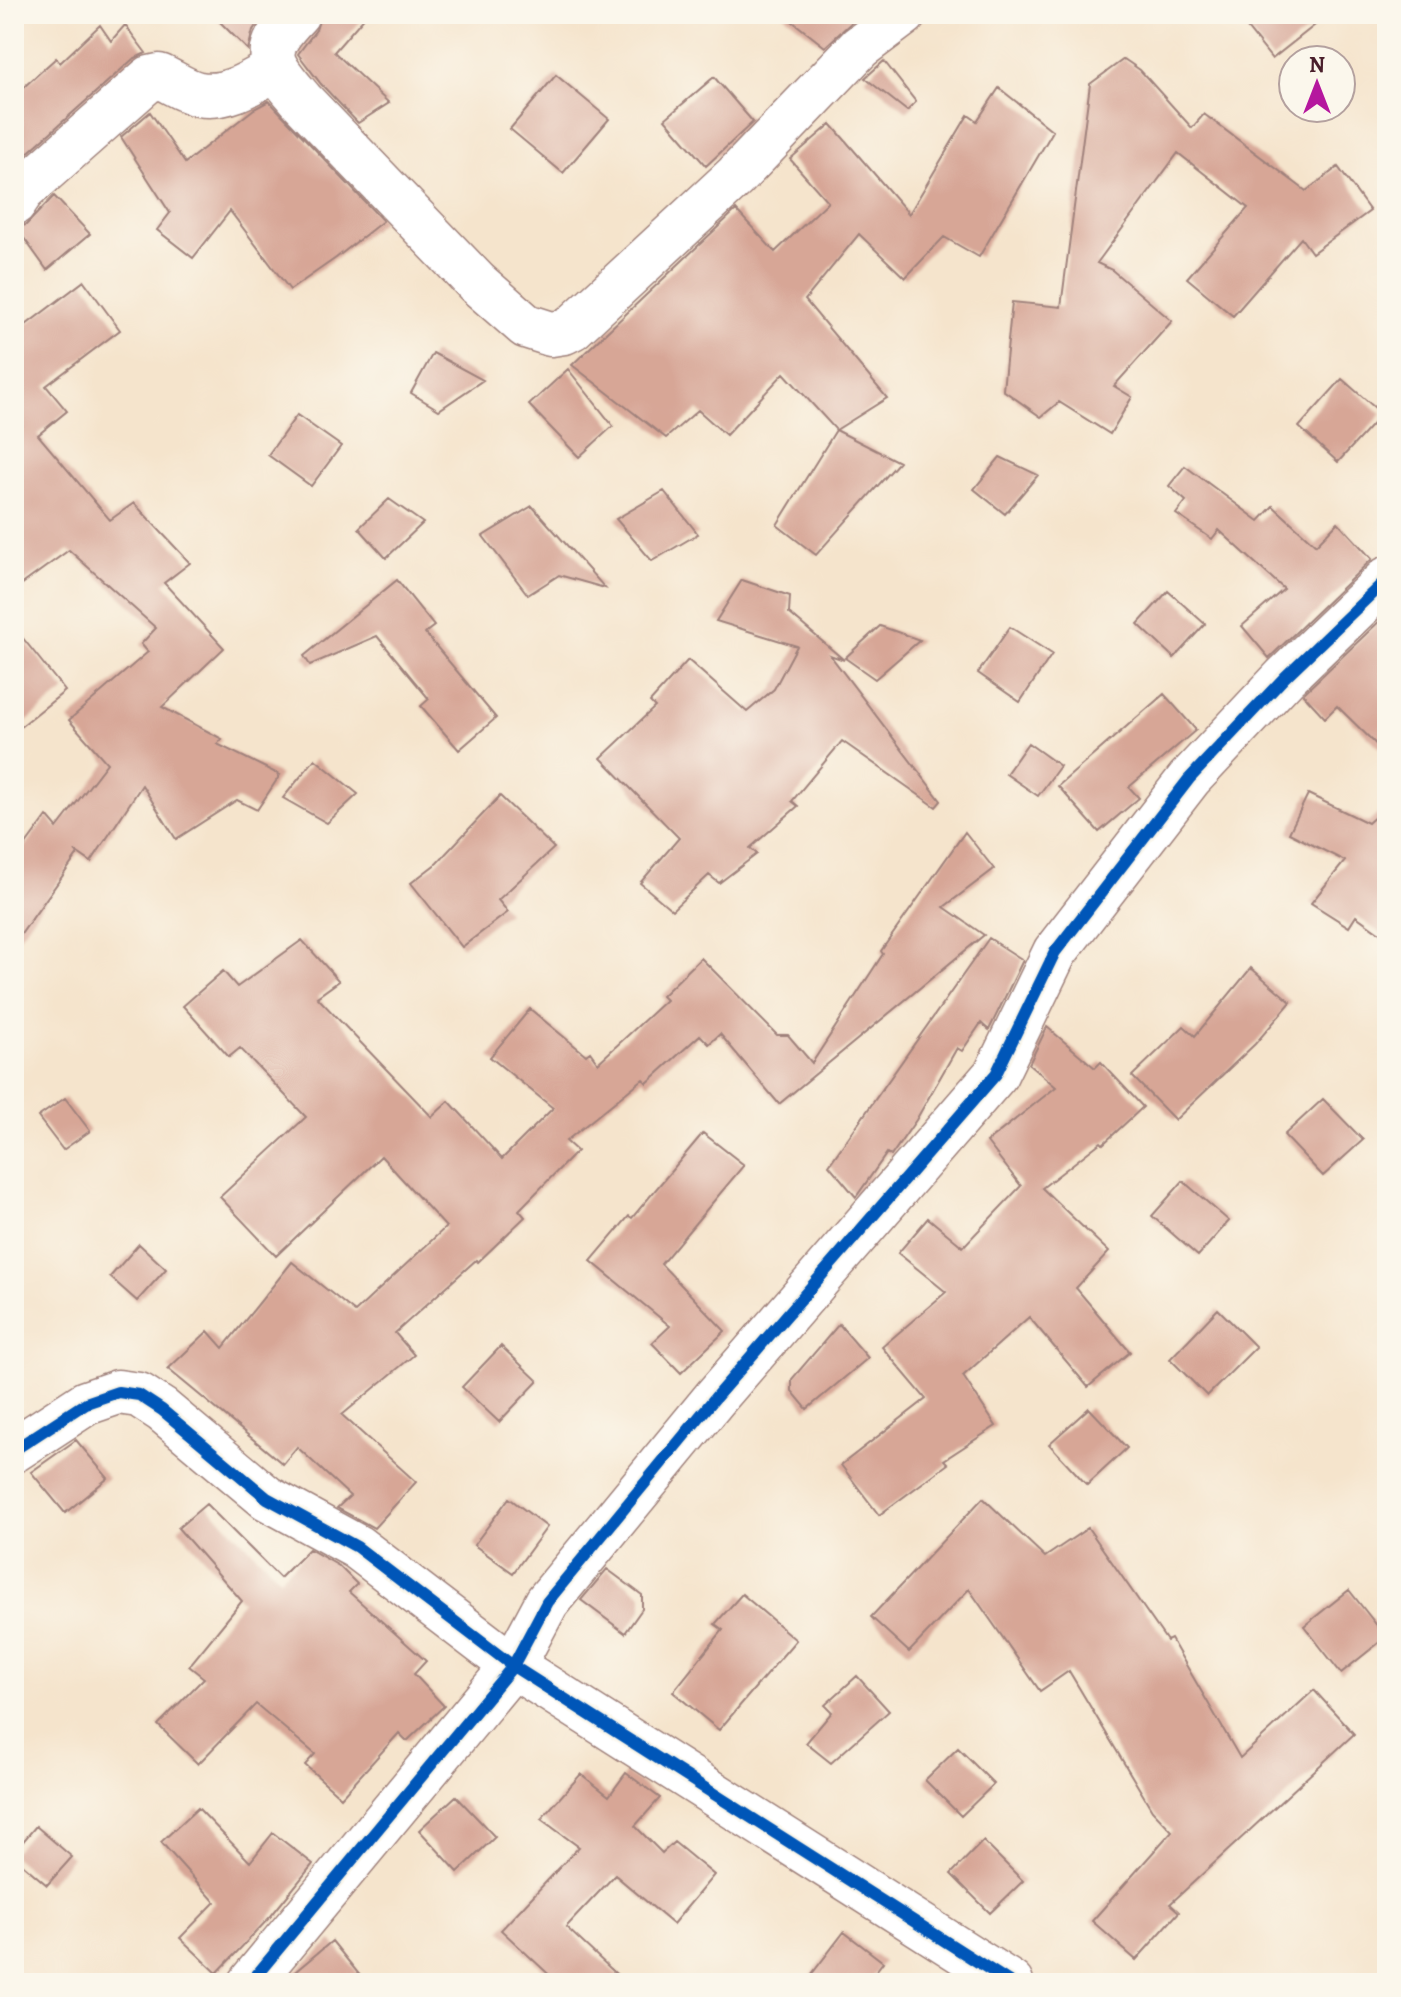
<svg xmlns="http://www.w3.org/2000/svg" width="1401" height="1997" font-family="Alegreya,serif">
<style>
.building{fill:#d7a696}
.lines{fill:none;stroke-linecap:round;stroke-linejoin:round}
.minor-casing{stroke:#a0827c;stroke-width:47}
.minor{stroke:#fff;stroke-width:44}
.cycleway-casing{stroke:#fbf7ec;stroke-width:17}
.cycleway{stroke:#0057b8;stroke-width:12}
</style>
<rect width="100%" height="100%" fill="#fbf7ec"/>
<filter id="ink" filterUnits="userSpaceOnUse"><feTurbulence type="fractalNoise" baseFrequency=".0125" numOctaves="2"/><feDisplacementMap in="SourceGraphic" scale="16" xChannelSelector="R" yChannelSelector="G"/><feConvolveMatrix kernelMatrix="1 2 1 2 8 2 1 2 1" color-interpolation-filters="sRGB"/></filter>
<filter id="wash" filterUnits="userSpaceOnUse"><feTurbulence type="fractalNoise" baseFrequency=".006" numOctaves="4" result="noise"/><feDisplacementMap in="SourceGraphic" scale="32" xChannelSelector="R" yChannelSelector="G"/><feGaussianBlur stdDeviation="1.8" result="paint"/><feColorMatrix in="noise" values="0 0 0 0 0 0 0 0 0 0 0 0 0 0 0 0 0 1.4 0 .05"/><feComposite in="paint" operator="in"/></filter>
<g filter="url(#wash)">
<rect width="100%" height="100%" fill="#f5e4cc"/>
<g id="blocks">
<path class="building" d="M 212,14 L 264,14 L 253,30 L 248,50 Z
M 321,14 L 367,14 L 334,52 L 389,103 L 358,123 L 321,84 L 298,54 L 316,30 Z
M 783,14 L 847,14 L 853,21 L 825,47 Z
M 1236,14 L 1329,14 L 1272,59 Z
M 100,25 L 111,41 L 125,25 L 146,53 L 133,59 L 14,165 L 14,96 L 56,58 L 60,63 Z
M 1124,59 L 1140,70 L 1192,128 L 1204,114 L 1306,191 L 1338,167 L 1370,211 L 1312,253 L 1301,238 L 1233,316 L 1187,278 L 1248,208 L 1178,153 L 1097,263 L 1112,270 L 1172,321 L 1114,386 L 1132,397 L 1110,434 L 1059,402 L 1041,417 L 1003,390 L 1012,302 L 1061,307 L 1090,84 Z
M 884,61 L 916,102 L 907,111 L 865,78 Z
M 556,75 L 609,119 L 563,173 L 510,129 Z
M 714,77 L 753,122 L 706,166 L 665,119 Z
M 999,88 L 1053,131 L 979,257 L 944,237 L 905,278 L 859,234 L 805,300 L 887,398 L 836,430 L 784,373 L 726,435 L 698,410 L 666,438 L 572,365 L 736,210 L 775,252 L 828,202 L 790,159 L 831,124 L 909,214 L 968,115 L 977,121 Z
M 269,101 L 383,221 L 336,258 L 290,290 L 230,211 L 193,258 L 157,230 L 170,213 L 121,137 L 150,112 L 185,163 L 254,109 Z
M 54,196 L 90,234 L 47,270 L 16,227 L 26,225 Z
M 84,281 L 120,330 L 46,386 L 67,411 L 38,435 L 110,520 L 134,503 L 190,563 L 164,583 L 224,648 L 162,707 L 222,739 L 217,744 L 280,775 L 257,810 L 237,800 L 176,839 L 142,785 L 91,862 L 75,851 L 78,854 L 14,944 L 14,861 L 47,816 L 57,828 L 107,763 L 69,720 L 148,652 L 141,644 L 156,628 L 69,550 L 14,590 L 14,334 Z
M 433,353 L 483,380 L 439,410 L 411,393 Z
M 568,369 L 613,426 L 579,457 L 529,405 Z
M 1342,379 L 1382,414 L 1338,462 L 1299,427 Z
M 297,415 L 341,446 L 311,486 L 268,455 Z
M 836,430 L 899,462 L 816,555 L 777,525 Z
M 1000,457 L 1038,475 L 1005,514 L 974,489 Z
M 1185,466 L 1259,521 L 1273,506 L 1316,545 L 1338,522 L 1372,559 L 1269,658 L 1242,626 L 1284,589 L 1219,530 L 1212,539 L 1176,514 L 1186,501 L 1169,486 Z
M 664,491 L 698,534 L 652,561 L 616,519 Z
M 389,499 L 423,523 L 386,558 L 359,528 Z
M 532,506 L 605,588 L 559,575 L 528,595 L 483,536 Z
M 397,580 L 434,626 L 425,633 L 496,718 L 459,750 L 421,706 L 429,699 L 377,636 L 310,665 L 304,656 Z
M 742,580 L 790,596 L 789,613 L 844,660 L 830,655 L 941,801 L 936,807 L 842,741 L 792,801 L 798,806 L 750,848 L 757,854 L 719,883 L 709,875 L 672,910 L 640,883 L 679,838 L 601,758 L 655,707 L 650,702 L 688,660 L 747,712 L 774,689 L 797,646 L 716,621 Z
M 1168,591 L 1205,624 L 1174,658 L 1138,624 Z
M 1387,614 L 1387,755 L 1337,706 L 1325,718 L 1303,694 Z
M 880,626 L 920,640 L 875,679 L 845,658 Z
M 14,627 L 65,691 L 14,732 Z
M 1010,627 L 1052,654 L 1020,702 L 978,673 Z
M 1164,694 L 1196,730 L 1129,787 L 1139,798 L 1099,832 L 1058,786 Z
M 1028,743 L 1060,766 L 1038,796 L 1006,774 Z
M 315,759 L 358,794 L 327,823 L 283,798 Z
M 1308,794 L 1368,823 L 1387,806 L 1387,938 L 1356,916 L 1349,927 L 1311,903 L 1345,861 L 1289,833 Z
M 500,796 L 554,848 L 498,900 L 508,912 L 462,947 L 411,883 L 437,863 Z
M 965,832 L 994,869 L 944,907 L 984,935 L 779,1104 L 720,1034 L 709,1044 L 700,1035 L 647,1083 L 643,1079 L 566,1141 L 577,1151 L 519,1210 L 525,1217 L 478,1262 L 476,1260 L 395,1333 L 414,1355 L 342,1415 L 416,1482 L 374,1528 L 337,1508 L 350,1496 L 297,1447 L 283,1464 L 168,1369 L 208,1331 L 223,1348 L 292,1262 L 355,1312 L 446,1227 L 381,1156 L 276,1256 L 220,1197 L 306,1117 L 240,1048 L 229,1057 L 183,1006 L 223,971 L 237,987 L 302,940 L 339,981 L 317,997 L 432,1117 L 449,1101 L 502,1159 L 553,1108 L 490,1057 L 530,1009 L 586,1055 L 590,1052 L 598,1063 L 666,1000 L 662,996 L 701,958 L 777,1035 L 788,1035 L 812,1063 L 883,954 L 881,951 Z
M 989,938 L 1023,960 L 989,1030 L 981,1023 L 962,1051 L 957,1048 L 916,1120 L 891,1156 L 887,1153 L 856,1197 L 829,1165 Z
M 1251,968 L 1291,1002 L 1255,1044 L 1175,1120 L 1132,1076 L 1184,1026 L 1195,1036 Z
M 1047,1027 L 1095,1068 L 1101,1062 L 1143,1107 L 1103,1144 L 1101,1142 L 1042,1188 L 1109,1252 L 1076,1288 L 1130,1352 L 1088,1387 L 1029,1317 L 963,1376 L 996,1426 L 944,1460 L 948,1464 L 879,1515 L 841,1465 L 926,1399 L 882,1347 L 946,1292 L 898,1253 L 928,1218 L 963,1247 L 1021,1186 L 987,1142 L 1056,1087 L 1029,1064 Z
M 65,1098 L 90,1131 L 63,1150 L 38,1117 Z
M 1323,1099 L 1363,1140 L 1323,1176 L 1284,1135 Z
M 703,1133 L 744,1165 L 661,1264 L 725,1331 L 681,1373 L 652,1343 L 670,1326 L 591,1261 L 629,1216 L 632,1218 Z
M 1183,1181 L 1229,1221 L 1198,1256 L 1152,1216 Z
M 139,1244 L 166,1269 L 137,1301 L 110,1277 Z
M 1218,1309 L 1256,1347 L 1207,1396 L 1170,1359 Z
M 839,1324 L 868,1358 L 807,1409 L 792,1391 L 792,1379 Z
M 501,1346 L 538,1381 L 499,1422 L 462,1387 Z
M 1089,1408 L 1127,1448 L 1087,1485 L 1049,1444 Z
M 76,1440 L 108,1478 L 65,1513 L 31,1472 Z
M 509,1498 L 547,1527 L 513,1573 L 474,1545 Z
M 983,1498 L 1045,1557 L 1088,1528 L 1167,1641 L 1171,1639 L 1240,1758 L 1314,1690 L 1354,1734 L 1170,1904 L 1179,1912 L 1136,1960 L 1092,1921 L 1172,1831 L 1152,1810 L 1069,1671 L 1040,1691 L 969,1589 L 909,1652 L 871,1617 Z
M 206,1504 L 280,1578 L 309,1549 L 339,1566 L 357,1584 L 349,1592 L 426,1661 L 414,1674 L 444,1706 L 407,1741 L 399,1733 L 341,1797 L 305,1765 L 315,1754 L 256,1704 L 198,1764 L 158,1725 L 204,1678 L 189,1666 L 242,1601 L 178,1528 Z
M 607,1569 L 642,1595 L 642,1609 L 625,1633 L 581,1600 Z
M 1349,1590 L 1386,1637 L 1341,1673 L 1304,1626 Z
M 742,1594 L 796,1640 L 719,1730 L 673,1692 L 723,1630 L 715,1624 Z
M 857,1676 L 889,1711 L 831,1763 L 806,1743 L 832,1712 L 825,1705 Z
M 958,1748 L 994,1784 L 961,1816 L 925,1780 Z
M 626,1773 L 660,1798 L 635,1826 L 662,1853 L 674,1842 L 714,1875 L 673,1924 L 615,1875 L 566,1927 L 626,1983 L 558,1983 L 501,1930 L 579,1847 L 541,1819 L 581,1774 L 609,1796 Z
M 456,1796 L 495,1837 L 458,1872 L 419,1830 Z
M 198,1808 L 250,1862 L 273,1833 L 313,1864 L 271,1916 L 217,1973 L 180,1938 L 215,1902 L 161,1842 Z
M 36,1826 L 72,1857 L 47,1885 L 14,1857 L 14,1852 Z
M 983,1841 L 1023,1881 L 990,1913 L 951,1874 Z
M 844,1932 L 883,1962 L 867,1983 L 805,1983 Z
M 332,1941 L 366,1983 L 282,1983 L 284,1981 Z"/>
</g>
</g>
<g filter="url(#ink)">
<use href="#blocks" fill-opacity="0" stroke="#a0827c" stroke-width="2"/>
<g class="lines">
<defs>
<path id="minor" d="M 297,14 C 258,54 270,63 302,101 L 477,283 L 526,326 L 551,334 L 564,332 L 572,328 L 735,177 L 860,47 L 904,14
M 14,203 L 22,191 L 150,78 L 159,76 C 171,81 186,92 199,94 C 227,99 252,82 275,69
M 14,1450 L 86,1403 L 118,1392 L 139,1395 L 162,1410 L 267,1498 L 357,1547 L 513,1666 L 1011,1983
M 250,1983 L 513,1666 L 547,1602 L 715,1398 L 996,1074 L 1055,952 L 1189,779 L 1285,677 L 1387,579"/>
</defs>
<use href="#minor" class="minor-casing"/>
<use href="#minor" class="minor"/>
<defs>
<path id="cycleway" d="M 14,1450 L 86,1403 L 118,1392 L 139,1395 L 162,1410 L 267,1498 L 357,1547 L 513,1666 L 1011,1983
M 250,1983 L 513,1666 L 547,1602 L 715,1398 L 996,1074 L 1055,952 L 1189,779 L 1285,677 L 1387,579"/>
</defs>
<use href="#cycleway" class="cycleway-casing"/>
<use href="#cycleway" class="cycleway"/>
</g>
</g>
<rect width="1401" height="1997" fill="none" stroke="#fbf7ec" stroke-width="48"/>
<g transform="translate(1317 84)"><circle r="38" fill="#fbf7ec" stroke="#b4a19f" stroke-width="2"/>
<path d="M0-6L14 30L0 20L-14 30Z" fill="#b5179e"/>
<text y="-12" font-size="22" font-weight="bold" text-anchor="middle" fill="#4a1f2b">N</text>
</g>
</svg>
